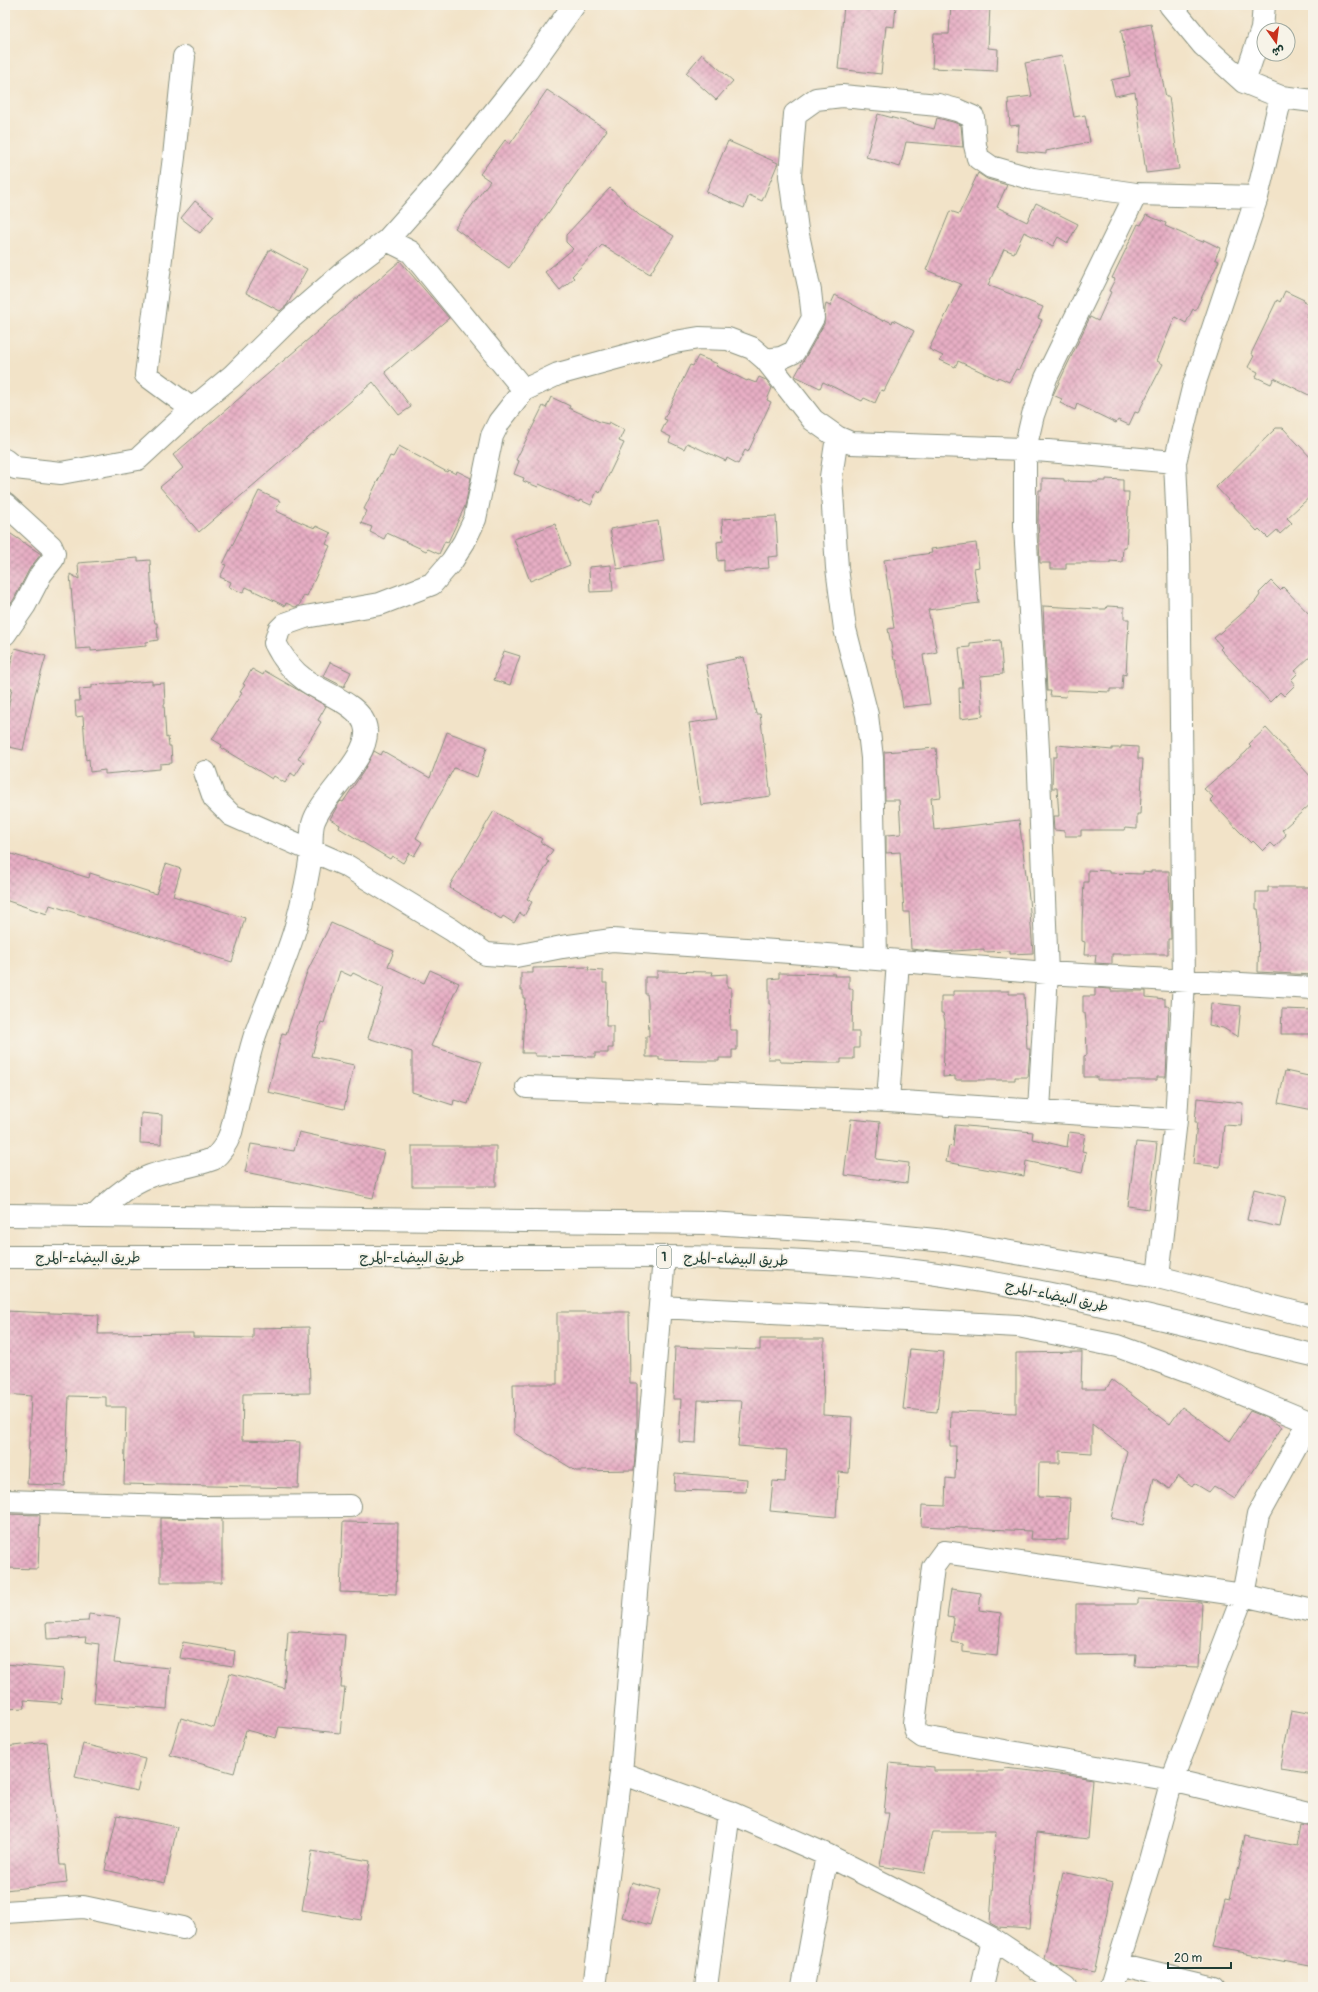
<svg xmlns="http://www.w3.org/2000/svg" width="1318" height="1992" font-family="Pangolin,'Playpen Sans Arabic',sans-serif">
<style>
.building{fill:url(#building-cross-hatch)}
.lines{fill:none;stroke-linecap:round;stroke-linejoin:round}
.minor-casing{stroke:#88907e;stroke-width:24}
.trunk-casing{stroke:#88907e;stroke-width:24}
.minor{stroke:#fff;stroke-width:22}
.trunk{stroke:#fff;stroke-width:22}
.labels{text-anchor:middle;dominant-baseline:central;stroke-width:4;stroke-linejoin:round;paint-order:stroke}
.shield{fill:#f7f3e8;stroke:#60746a;stroke-width:1}
.shield-label{font-size:13px;font-weight:bold;fill:#1f3d34}
.street-label{font-size:14px;fill:#1f3d34;stroke:#f7f3e8}
</style>
<defs>
<pattern id="building-cross-hatch" width="8" height="8" patternUnits="userSpaceOnUse"><rect width="8" height="8" fill="#e7aec4"/><path d="M0 0l8 8M0 8l8-8" fill="none" stroke="#bb8fa0"/></pattern>
</defs>
<rect width="100%" height="100%" fill="#f7f3e8"/>
<filter id="ink" filterUnits="userSpaceOnUse"><feTurbulence type="fractalNoise" baseFrequency=".025" numOctaves="2"/><feDisplacementMap in="SourceGraphic" scale="8" xChannelSelector="R" yChannelSelector="G"/><feConvolveMatrix kernelMatrix="1 2 1 2 8 2 1 2 1" color-interpolation-filters="sRGB"/></filter>
<filter id="wash" filterUnits="userSpaceOnUse"><feTurbulence type="fractalNoise" baseFrequency=".012" numOctaves="4" result="noise"/><feDisplacementMap in="SourceGraphic" scale="16" xChannelSelector="R" yChannelSelector="G"/><feGaussianBlur stdDeviation="0.9" result="paint"/><feColorMatrix in="noise" values="0 0 0 0 0 0 0 0 0 0 0 0 0 0 0 0 0 1.4 0 .05"/><feComposite in="paint" operator="in"/></filter>
<g filter="url(#wash)">
<rect width="100%" height="100%" fill="#f2e3c8"/>
<g id="blocks">
<path class="building" d="M 844,5 L 896,5 L 894,27 L 886,26 L 881,74 L 838,69 Z
M 951,5 L 990,6 L 988,48 L 998,49 L 997,71 L 932,68 L 934,34 L 949,34 Z
M 1151,24 L 1166,97 L 1169,97 L 1179,169 L 1146,173 L 1135,92 L 1115,96 L 1111,80 L 1130,76 L 1121,30 Z
M 702,54 L 733,81 L 716,100 L 686,73 Z
M 1062,56 L 1074,117 L 1085,115 L 1090,142 L 1046,151 L 1046,154 L 1017,151 L 1019,125 L 1010,126 L 1008,99 L 1032,96 L 1025,63 Z
M 547,90 L 607,130 L 509,268 L 455,228 L 490,181 L 480,174 L 505,140 L 510,144 Z
M 878,114 L 934,129 L 937,118 L 953,122 L 961,125 L 963,147 L 906,142 L 900,167 L 866,157 Z
M 728,141 L 778,163 L 762,201 L 749,195 L 744,208 L 706,192 Z
M 978,173 L 987,179 L 1007,185 L 997,207 L 1027,222 L 1036,203 L 1078,224 L 1068,243 L 1058,237 L 1053,246 L 1024,232 L 1014,253 L 1004,249 L 988,285 L 1043,307 L 1038,318 L 1042,320 L 1019,370 L 1016,369 L 1009,382 L 998,377 L 997,379 L 958,361 L 955,367 L 940,360 L 943,356 L 929,349 L 961,284 L 926,270 L 950,211 L 959,214 Z
M 610,188 L 639,215 L 674,236 L 650,274 L 602,245 L 572,276 L 574,278 L 560,290 L 545,272 L 573,249 L 566,242 L 566,235 Z
M 195,201 L 214,216 L 200,233 L 181,218 Z
M 1146,215 L 1166,223 L 1165,226 L 1195,239 L 1203,242 L 1204,240 L 1220,248 L 1215,259 L 1219,261 L 1195,311 L 1193,309 L 1186,323 L 1175,317 L 1157,361 L 1163,364 L 1138,413 L 1135,412 L 1129,425 L 1118,420 L 1116,423 L 1077,404 L 1075,410 L 1060,403 L 1062,399 L 1053,395 L 1090,317 L 1098,321 L 1111,292 L 1109,291 L 1115,279 L 1112,278 L 1138,224 L 1141,225 Z
M 270,249 L 307,269 L 287,305 L 280,311 L 246,293 Z
M 400,261 L 449,318 L 385,372 L 411,407 L 399,415 L 373,382 L 199,532 L 160,487 L 183,468 L 173,455 Z
M 1285,291 L 1304,300 L 1303,302 L 1312,306 L 1306,317 L 1310,319 L 1308,324 L 1313,326 L 1313,397 L 1274,378 L 1271,384 L 1256,377 L 1258,372 L 1248,367 L 1254,356 L 1251,354 L 1277,300 L 1280,302 Z
M 835,295 L 883,321 L 884,319 L 892,323 L 893,320 L 914,331 L 884,391 L 881,390 L 875,403 L 864,398 L 862,401 L 823,382 L 820,388 L 795,376 L 824,324 L 825,309 L 826,304 L 830,306 Z
M 698,356 L 718,364 L 716,366 L 747,381 L 748,380 L 756,383 L 759,377 L 766,380 L 772,388 L 767,400 L 771,402 L 748,452 L 745,450 L 738,464 L 727,458 L 726,461 L 687,443 L 684,449 L 669,442 L 671,437 L 661,432 L 667,420 L 664,419 L 672,402 L 690,365 L 693,366 Z
M 551,397 L 570,406 L 569,408 L 600,422 L 608,424 L 609,422 L 624,430 L 619,441 L 624,443 L 600,493 L 597,491 L 591,505 L 580,500 L 579,502 L 539,484 L 538,487 L 523,481 L 524,478 L 514,474 L 519,461 L 516,460 L 543,406 L 546,408 Z
M 1276,428 L 1283,428 L 1313,460 L 1313,494 L 1287,518 L 1292,523 L 1280,534 L 1277,530 L 1268,538 L 1259,529 L 1257,531 L 1216,487 Z
M 399,446 L 447,472 L 448,470 L 456,474 L 457,471 L 471,478 L 465,506 L 448,542 L 445,541 L 439,554 L 428,549 L 426,551 L 387,533 L 384,539 L 370,532 L 372,527 L 361,523 L 367,511 L 364,509 L 390,456 L 393,457 Z
M 1042,478 L 1064,479 L 1064,481 L 1098,482 L 1098,481 L 1106,481 L 1106,479 L 1123,480 L 1123,492 L 1129,492 L 1126,547 L 1123,547 L 1122,562 L 1110,561 L 1110,563 L 1066,563 L 1066,569 L 1050,569 L 1050,563 L 1040,563 L 1038,521 L 1039,490 L 1042,490 Z
M 259,491 L 280,501 L 276,511 L 307,525 L 315,528 L 316,526 L 331,533 L 326,544 L 330,546 L 307,596 L 304,595 L 299,606 L 295,607 L 286,603 L 285,606 L 246,587 L 243,593 L 229,587 L 231,582 L 220,577 L 226,565 L 223,564 Z
M 776,516 L 778,556 L 768,557 L 769,568 L 724,571 L 724,560 L 718,561 L 717,542 L 723,541 L 722,519 Z
M 658,521 L 664,561 L 617,569 L 610,529 Z
M 555,524 L 570,565 L 530,581 L 514,539 Z
M 5,530 L 41,554 L 30,568 L 14,599 L 5,612 Z
M 976,543 L 979,567 L 974,568 L 979,603 L 928,610 L 937,652 L 923,655 L 930,704 L 903,707 L 896,660 L 894,660 L 888,629 L 894,628 L 884,560 L 932,553 L 931,549 Z
M 138,558 L 138,561 L 150,560 L 153,615 L 155,623 L 157,623 L 158,640 L 146,642 L 146,646 L 91,651 L 91,648 L 76,649 L 70,574 L 79,579 L 78,563 Z
M 611,565 L 613,591 L 590,592 L 589,567 Z
M 1271,581 L 1280,590 L 1283,587 L 1313,618 L 1313,654 L 1295,671 L 1298,673 L 1291,680 L 1295,685 L 1284,696 L 1280,692 L 1270,702 L 1220,649 L 1222,647 L 1214,638 L 1255,602 L 1260,595 L 1259,593 Z
M 1043,606 L 1098,609 L 1106,609 L 1107,606 L 1124,607 L 1124,619 L 1129,619 L 1126,675 L 1123,674 L 1122,689 L 1110,689 L 1110,692 L 1067,690 L 1066,697 L 1050,696 L 1051,691 L 1047,691 Z
M 1000,640 L 1003,674 L 980,676 L 983,716 L 960,719 L 959,688 L 963,688 L 959,648 L 970,647 L 970,643 Z
M 15,648 L 46,656 L 35,694 L 23,750 L 5,746 L 5,724 L 12,688 L 5,685 Z
M 504,651 L 520,656 L 510,685 L 494,680 Z
M 744,657 L 756,714 L 760,714 L 771,796 L 701,805 L 689,723 L 717,719 L 706,665 Z
M 330,662 L 351,672 L 344,687 L 323,676 Z
M 252,669 L 263,675 L 265,671 L 326,706 L 318,720 L 321,722 L 298,759 L 304,762 L 295,776 L 291,773 L 285,783 L 274,776 L 272,779 L 256,769 L 221,748 L 222,745 L 212,739 L 242,693 L 240,692 L 245,685 L 243,684 Z
M 152,681 L 152,684 L 164,683 L 165,704 L 164,704 L 166,738 L 168,737 L 169,746 L 171,746 L 172,763 L 160,764 L 160,769 L 105,774 L 105,770 L 90,772 L 89,759 L 86,760 L 83,716 L 76,717 L 75,701 L 80,701 L 79,689 L 92,688 L 92,685 Z
M 1266,728 L 1313,779 L 1313,802 L 1282,830 L 1286,835 L 1275,847 L 1271,843 L 1263,851 L 1253,841 L 1251,843 L 1238,830 L 1210,800 L 1213,797 L 1204,789 L 1246,752 L 1251,746 L 1249,744 Z
M 447,732 L 487,747 L 477,777 L 454,768 L 416,838 L 422,842 L 414,856 L 409,853 L 403,863 L 392,856 L 390,859 L 339,828 L 340,825 L 330,819 L 339,803 L 341,801 L 343,802 L 363,772 L 374,751 L 381,755 L 383,751 L 430,778 Z
M 1057,745 L 1112,750 L 1112,748 L 1121,748 L 1121,746 L 1138,747 L 1138,759 L 1143,759 L 1140,814 L 1137,814 L 1137,829 L 1125,828 L 1124,830 L 1081,830 L 1081,836 L 1065,836 L 1065,831 L 1054,830 L 1053,816 L 1059,816 L 1057,788 L 1052,788 L 1053,757 L 1057,757 Z
M 936,748 L 941,797 L 931,798 L 934,830 L 1019,820 L 1029,898 L 1033,953 L 1010,954 L 1010,951 L 984,952 L 984,949 L 940,952 L 911,949 L 909,912 L 904,912 L 900,852 L 886,853 L 886,835 L 901,834 L 899,800 L 885,800 L 884,752 Z
M 494,811 L 542,839 L 540,842 L 553,850 L 546,860 L 549,862 L 527,899 L 532,902 L 524,916 L 520,913 L 514,923 L 503,916 L 501,919 L 450,888 L 451,886 L 450,885 Z
M 5,852 L 89,878 L 90,873 L 156,894 L 166,864 L 181,869 L 173,896 L 245,918 L 232,962 L 50,905 L 47,914 L 5,900 Z
M 1088,870 L 1109,871 L 1109,873 L 1143,874 L 1143,872 L 1151,873 L 1151,871 L 1169,871 L 1171,939 L 1168,939 L 1168,954 L 1112,954 L 1112,964 L 1095,963 L 1096,955 L 1084,955 L 1085,942 L 1082,941 L 1082,922 L 1084,882 L 1088,882 Z
M 1268,887 L 1313,887 L 1313,975 L 1258,972 L 1259,918 L 1258,909 L 1256,909 L 1256,892 L 1268,892 Z
M 331,923 L 394,951 L 388,966 L 424,983 L 430,970 L 459,983 L 431,1046 L 482,1062 L 468,1104 L 454,1100 L 453,1105 L 412,1092 L 412,1052 L 368,1038 L 384,988 L 353,973 L 351,976 L 340,971 L 324,1023 L 321,1022 L 312,1056 L 354,1065 L 344,1109 L 268,1092 L 282,1033 L 286,1034 L 307,972 Z
M 589,967 L 588,970 L 603,971 L 603,983 L 607,983 L 606,1026 L 613,1026 L 613,1048 L 608,1048 L 608,1053 L 595,1053 L 595,1057 L 535,1056 L 535,1053 L 522,1053 L 525,998 L 523,998 L 523,990 L 521,990 L 521,973 L 533,973 L 533,968 Z
M 657,971 L 713,972 L 712,975 L 727,974 L 727,987 L 731,987 L 730,1030 L 737,1030 L 737,1050 L 732,1050 L 732,1058 L 719,1058 L 719,1061 L 700,1061 L 659,1060 L 659,1057 L 646,1057 L 646,1036 L 649,1036 L 648,1002 L 647,994 L 645,994 L 645,977 L 657,977 Z
M 779,973 L 835,974 L 834,976 L 849,976 L 849,989 L 853,989 L 852,1032 L 859,1032 L 859,1048 L 854,1048 L 854,1059 L 841,1059 L 841,1063 L 822,1063 L 780,1062 L 780,1059 L 768,1059 L 771,1004 L 769,1004 L 769,979 L 779,978 Z
M 1095,988 L 1111,989 L 1111,991 L 1146,991 L 1146,997 L 1165,999 L 1165,1006 L 1169,1006 L 1166,1077 L 1157,1077 L 1157,1080 L 1097,1080 L 1097,1077 L 1084,1077 L 1084,1056 L 1087,1055 L 1086,1022 L 1085,1013 L 1083,1013 L 1083,996 L 1095,996 Z
M 953,991 L 1009,991 L 1009,994 L 1024,994 L 1027,1049 L 1030,1049 L 1028,1077 L 1015,1077 L 1015,1080 L 955,1080 L 955,1076 L 943,1077 L 945,1022 L 943,1013 L 941,1013 L 941,996 L 953,996 Z
M 1211,1003 L 1241,1006 L 1238,1037 L 1223,1028 L 1209,1025 Z
M 1282,1009 L 1313,1010 L 1313,1034 L 1281,1034 Z
M 1285,1071 L 1313,1077 L 1313,1110 L 1278,1103 Z
M 1197,1098 L 1243,1103 L 1241,1126 L 1224,1125 L 1220,1167 L 1193,1164 L 1197,1122 L 1195,1122 Z
M 141,1113 L 162,1115 L 161,1144 L 140,1143 Z
M 851,1119 L 880,1122 L 876,1159 L 909,1163 L 907,1183 L 844,1175 Z
M 955,1125 L 1033,1132 L 1032,1139 L 1067,1147 L 1069,1132 L 1085,1134 L 1082,1151 L 1086,1152 L 1082,1173 L 1026,1161 L 1024,1176 L 946,1162 L 949,1146 L 953,1147 Z
M 299,1132 L 384,1151 L 373,1198 L 245,1172 L 251,1144 L 294,1151 Z
M 1136,1142 L 1157,1144 L 1149,1209 L 1128,1206 Z
M 412,1146 L 496,1146 L 496,1186 L 412,1186 Z
M 1254,1189 L 1286,1197 L 1280,1227 L 1247,1220 Z
M 5,1311 L 99,1315 L 98,1334 L 193,1333 L 193,1337 L 253,1338 L 253,1328 L 309,1327 L 310,1393 L 243,1394 L 242,1440 L 300,1442 L 298,1488 L 124,1484 L 126,1407 L 106,1407 L 106,1397 L 69,1396 L 65,1486 L 27,1484 L 31,1396 L 5,1394 Z
M 557,1312 L 629,1312 L 630,1383 L 637,1383 L 637,1426 L 634,1470 L 576,1471 L 514,1433 L 513,1384 L 557,1384 Z
M 760,1339 L 824,1339 L 823,1415 L 852,1417 L 849,1473 L 839,1472 L 836,1517 L 770,1511 L 773,1481 L 785,1482 L 787,1450 L 738,1446 L 742,1401 L 698,1400 L 696,1443 L 679,1442 L 681,1399 L 673,1399 L 675,1347 L 760,1350 Z
M 910,1349 L 944,1352 L 937,1412 L 903,1409 Z
M 1082,1352 L 1081,1389 L 1106,1389 L 1112,1380 L 1170,1424 L 1182,1407 L 1230,1441 L 1250,1411 L 1267,1418 L 1282,1427 L 1235,1499 L 1214,1486 L 1209,1492 L 1194,1483 L 1192,1486 L 1178,1476 L 1169,1489 L 1154,1478 L 1143,1525 L 1111,1518 L 1127,1451 L 1092,1424 L 1092,1453 L 1060,1451 L 1060,1463 L 1039,1463 L 1038,1497 L 1070,1498 L 1068,1540 L 1030,1539 L 1031,1531 L 921,1526 L 922,1505 L 945,1506 L 946,1478 L 955,1479 L 956,1446 L 950,1446 L 951,1411 L 1016,1413 L 1016,1353 Z
M 675,1473 L 747,1479 L 746,1492 L 674,1490 Z
M 5,1514 L 40,1515 L 38,1569 L 5,1568 Z
M 161,1518 L 222,1519 L 222,1582 L 161,1582 Z
M 343,1522 L 398,1523 L 396,1594 L 340,1592 Z
M 951,1589 L 981,1593 L 979,1610 L 1001,1613 L 997,1656 L 963,1652 L 963,1644 L 951,1642 L 954,1618 L 947,1617 Z
M 1138,1599 L 1202,1602 L 1199,1667 L 1135,1665 L 1136,1654 L 1076,1655 L 1076,1604 L 1138,1604 Z
M 89,1614 L 120,1618 L 114,1663 L 170,1668 L 167,1709 L 94,1703 L 99,1644 L 85,1642 L 86,1637 L 47,1639 L 46,1623 L 88,1621 Z
M 288,1631 L 345,1635 L 341,1687 L 345,1687 L 340,1733 L 279,1727 L 276,1738 L 246,1730 L 234,1773 L 170,1755 L 181,1718 L 214,1728 L 230,1673 L 284,1688 Z
M 183,1642 L 235,1651 L 233,1666 L 180,1658 Z
M 5,1664 L 64,1669 L 61,1703 L 24,1700 L 25,1708 L 5,1709 Z
M 1291,1710 L 1313,1714 L 1313,1773 L 1281,1768 Z
M 47,1742 L 60,1865 L 65,1865 L 67,1883 L 5,1890 L 5,1747 Z
M 83,1744 L 145,1759 L 137,1791 L 75,1777 Z
M 889,1763 L 934,1767 L 934,1771 L 1004,1771 L 1005,1768 L 1067,1775 L 1093,1779 L 1088,1839 L 1036,1833 L 1030,1929 L 997,1927 L 990,1923 L 996,1832 L 932,1832 L 924,1873 L 880,1866 L 889,1813 L 884,1813 Z
M 117,1815 L 177,1827 L 165,1883 L 105,1870 Z
M 1300,1824 L 1313,1826 L 1313,1967 L 1214,1948 L 1225,1898 L 1230,1899 L 1244,1835 L 1296,1846 Z
M 312,1851 L 370,1861 L 361,1920 L 302,1910 Z
M 1063,1872 L 1113,1883 L 1094,1973 L 1054,1965 L 1044,1958 Z
M 632,1882 L 660,1890 L 650,1925 L 622,1917 Z"/>
</g>
</g>
<g filter="url(#ink)">
<use href="#blocks" fill-opacity="0" stroke="#88907e" stroke-width="1"/>
<g class="lines">
<defs>
<path id="minor" d="M 1170,5 L 1203,45 L 1244,82 L 1281,97 L 1313,101
M 184,57 L 174,157 L 146,375 L 192,409
M 1244,82 L 1262,29 L 1264,5
M 387,240 L 444,176 L 527,71 L 574,5
M 766,360 L 781,358 L 794,352 L 813,318 L 810,291 L 797,230 L 790,176 L 795,114 L 816,99 L 842,96 L 938,105 L 957,110 L 973,117 L 975,145 L 978,158 L 991,167 L 1033,179 L 1136,194 L 1257,197
M 837,437 L 831,477 L 837,568 L 845,629 L 867,715 L 872,758 L 876,959
M 5,460 L 15,468 L 61,473 L 138,459 L 192,409 L 232,376 L 291,318 L 343,273 L 387,240 L 411,252 L 524,390
M 5,504 L 51,546 L 54,553 L 53,559 L 41,574 L 25,605 L 5,634
M 205,772 L 214,798 L 231,815 L 347,866 L 452,930 L 486,954 L 516,956 L 562,947 L 612,940 L 790,952 L 1047,973 L 1313,988
M 527,1087 L 888,1101 L 1176,1120
M 888,1101 L 898,961
M 1039,1110 L 1047,973 L 1038,750 L 1025,526 L 1025,449 L 1033,415 L 1046,378 L 1136,194
M 95,1216 C 111,1199 128,1184 150,1176 C 170,1169 192,1167 213,1159 C 222,1152 227,1143 231,1132 C 239,1100 245,1067 255,1035 C 268,997 287,960 297,922 C 303,899 308,877 311,854 C 312,844 311,833 313,824 C 320,797 369,759 366,730 C 364,705 322,693 305,680 C 291,670 282,657 275,643 L 279,630 L 285,624 L 305,617 L 380,604 L 432,584 L 452,561 L 464,542 L 475,519 L 492,436 L 499,422 L 524,390 L 558,374 L 675,342 L 699,338 L 728,339 L 752,348 L 766,360 L 813,420 L 837,437 L 851,443 L 1025,449 L 1175,462
M 1158,1277 L 1176,1120 L 1184,981 L 1179,548 L 1175,462 L 1193,388 L 1257,197 L 1281,97
M 660,1307 L 1018,1326 L 1117,1346 L 1194,1374 L 1309,1422 L 1258,1515 L 1243,1595 L 1172,1780 L 1149,1864 L 1111,1987
M 5,1501 L 206,1507 L 350,1506
M 1313,1611 L 1243,1595 L 944,1552 L 933,1567 L 914,1724 L 916,1732 L 923,1737 L 1172,1780 L 1313,1814
M 621,1773 L 729,1812 L 827,1855 L 993,1939 L 1065,1987
M 5,1912 L 83,1907 L 183,1928
M 1118,1964 L 1214,1987
M 594,1987 L 621,1773 L 664,1257
M 706,1987 L 729,1812
M 803,1987 L 827,1855
M 982,1987 L 993,1939"/>
<path id="trunk" d="M 5,1215 L 710,1223 L 867,1233 L 945,1241 L 1158,1277 L 1313,1317
M 5,1257 C 173,1257 340,1257 508,1257 C 638,1257 769,1254 898,1269 C 1039,1285 1176,1323 1313,1355"/>
</defs>
<use href="#minor" class="minor-casing"/>
<use href="#trunk" class="trunk-casing"/>
<use href="#minor" class="minor"/>
<use href="#trunk" class="trunk"/>
</g>
</g>
<g class="labels">
<rect class="shield" x="657" y="1246" width="14" height="22" rx="3"/>
<g class="shield-label">
<text x="664" y="1257">1</text>
</g>
<g class="street-label">
<text x="88" y="1257">طريق البيضاء-المرج</text>
<text x="412" y="1257">طريق البيضاء-المرج</text>
<text transform="translate(736 1259) rotate(2)">طريق البيضاء-المرج</text>
<text transform="translate(1057 1296) rotate(12)">طريق البيضاء-المرج</text>
</g>
</g>
<rect width="1318" height="1992" fill="none" stroke="#f7f3e8" stroke-width="20"/>
<g transform="translate(1276 42) rotate(166)"><circle r="19" fill="#f7f3e8" stroke="#a1aaa0"/>
<path d="M0-3L7 15L0 10L-7 15Z" fill="#c8321e"/>
<text y="-6" font-size="11" font-weight="bold" text-anchor="middle" fill="#1f3d34">ش</text>
</g>
<path d="M1168 1962v6h63v-6" fill="none" stroke="#1f3d34" stroke-width="2"/>
<text x="1174" y="1962" font-size="12" fill="#1f3d34" stroke="#f7f3e8" stroke-width="3" paint-order="stroke">20 m</text>
</svg>
